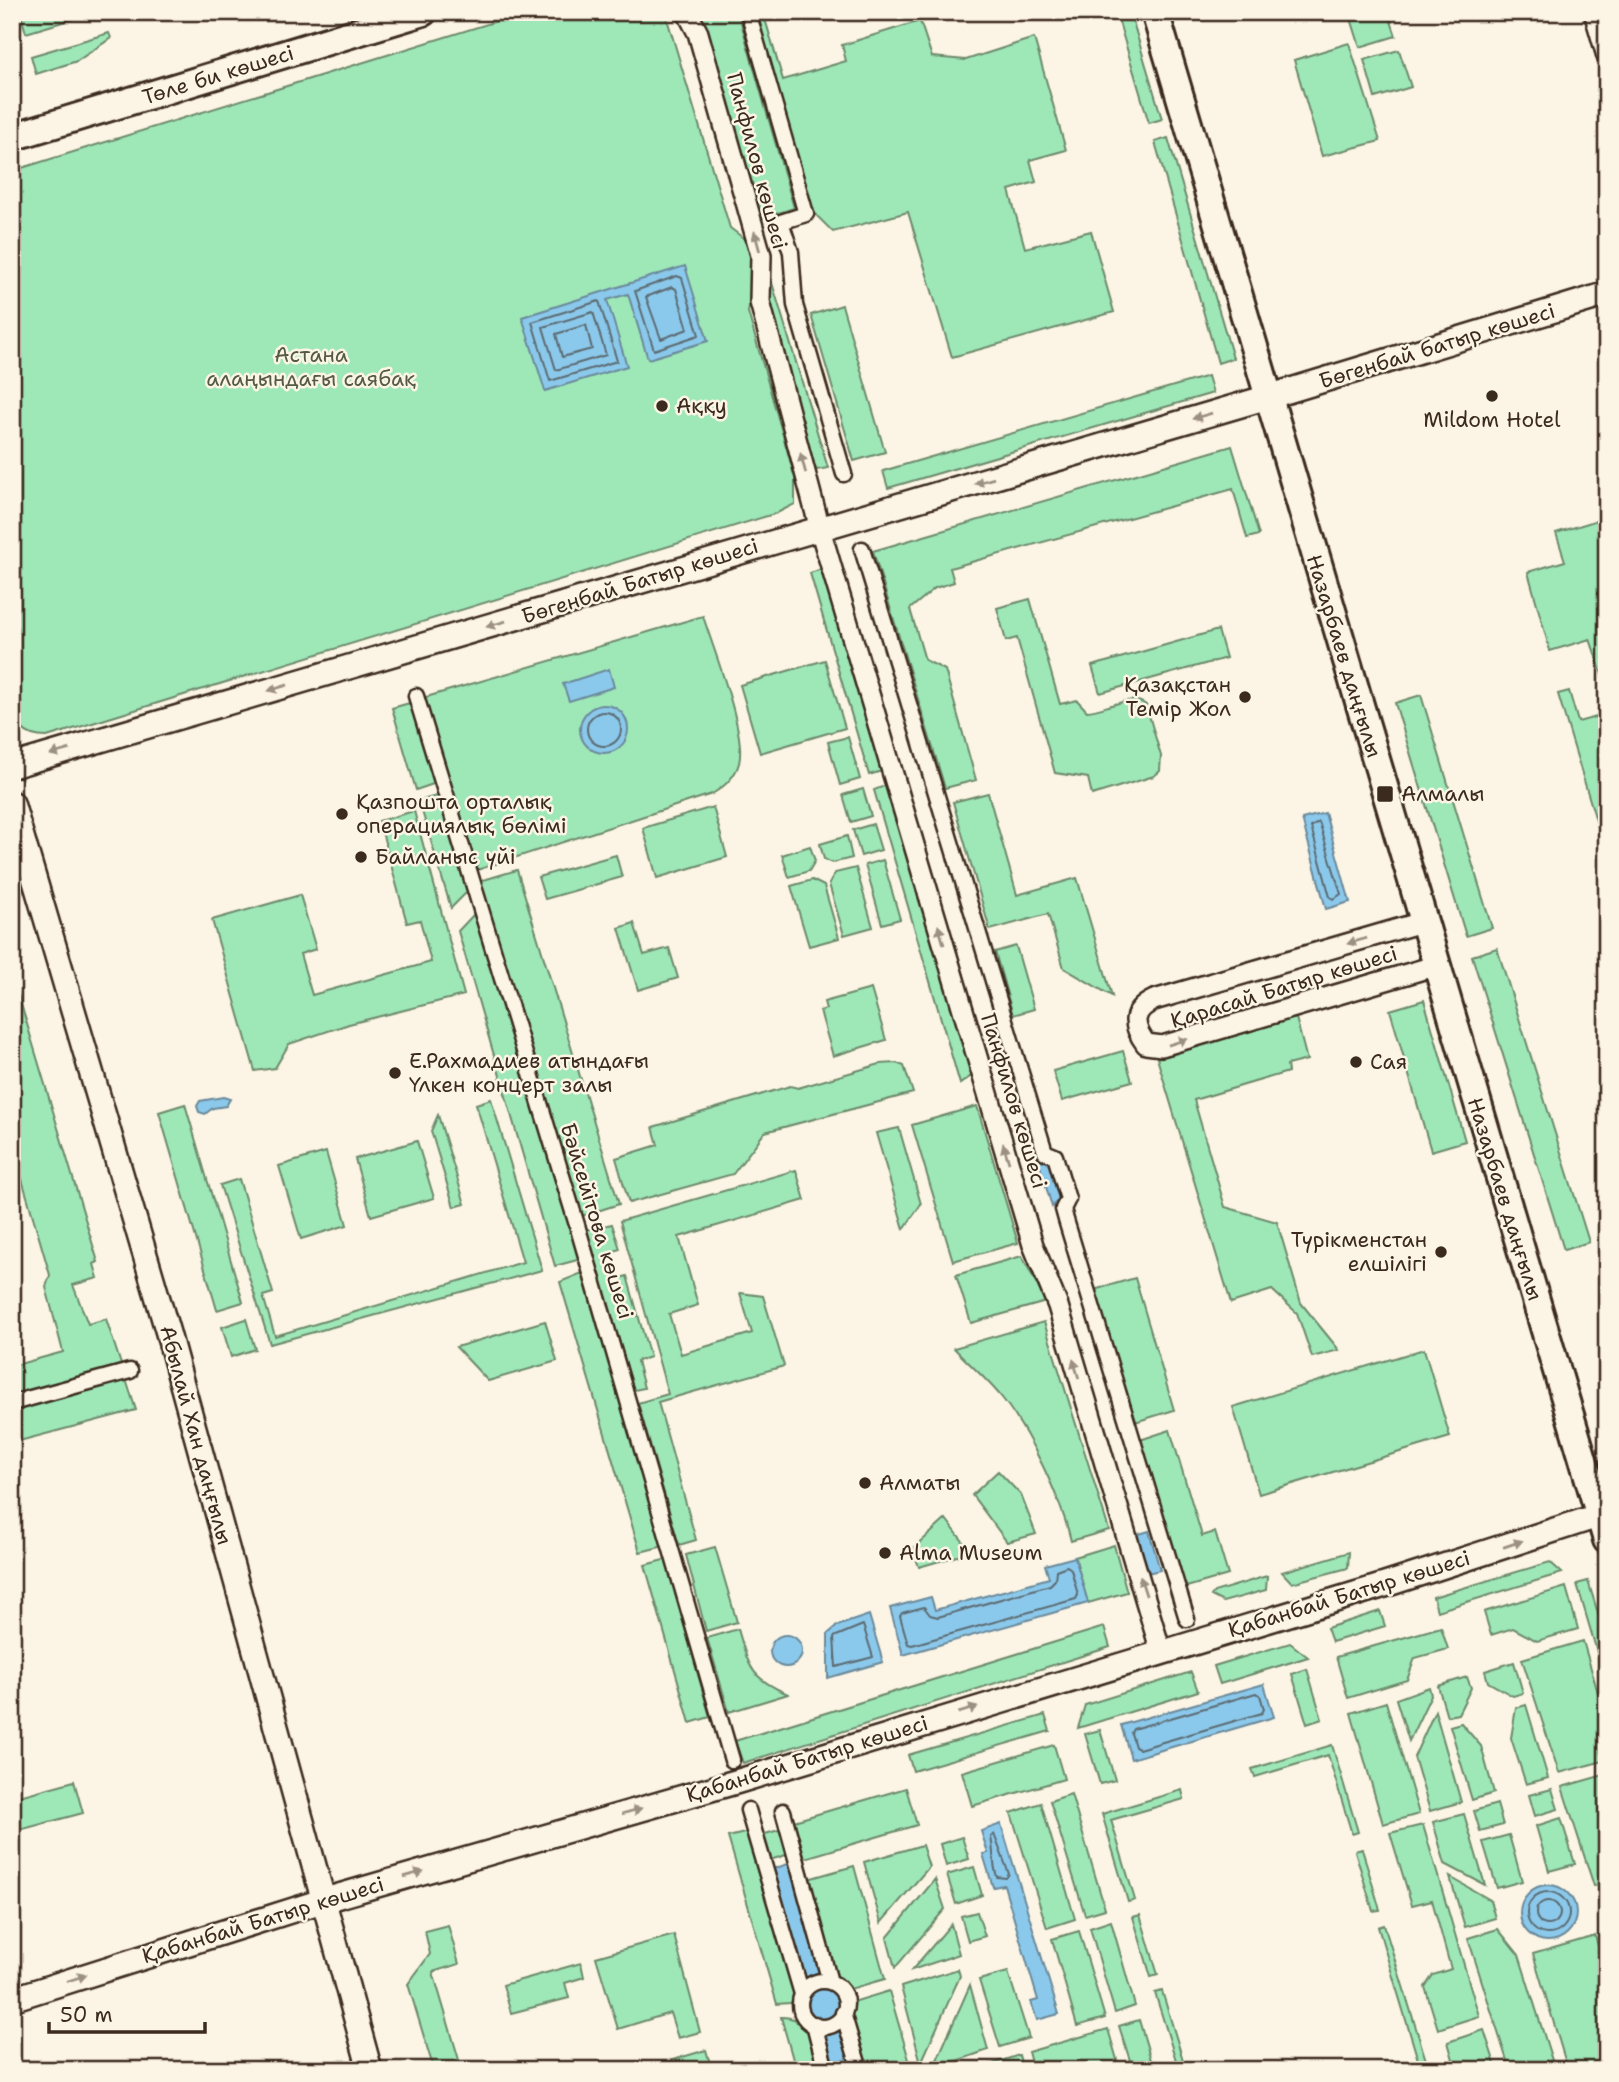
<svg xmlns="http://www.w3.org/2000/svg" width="1619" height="2082" font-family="'Shantell Sans',sans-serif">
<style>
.green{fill:#9ee8b8;stroke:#6c896b;stroke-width:2}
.water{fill:#8bc9ec;stroke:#6b899a;stroke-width:2}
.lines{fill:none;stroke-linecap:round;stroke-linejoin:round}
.shore{stroke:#5b6a70;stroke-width:2}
.pedestrian-casing{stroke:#3b2a1e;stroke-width:19}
.minor-casing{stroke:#3b2a1e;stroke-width:24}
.tertiary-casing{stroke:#3b2a1e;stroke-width:28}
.secondary-casing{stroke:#3b2a1e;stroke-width:32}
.pedestrian{stroke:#fcf5e5;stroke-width:14}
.minor{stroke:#fcf5e5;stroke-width:19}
.tertiary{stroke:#fcf5e5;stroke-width:23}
.secondary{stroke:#fcf5e5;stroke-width:26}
.oneway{fill:#9c9082}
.poi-dot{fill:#3b2a1e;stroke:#fcf5e5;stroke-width:2.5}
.labels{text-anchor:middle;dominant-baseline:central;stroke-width:5;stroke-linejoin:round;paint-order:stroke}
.street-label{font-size:21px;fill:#3b2a1e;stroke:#fcf5e5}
.park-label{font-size:21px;fill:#545a44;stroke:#fcf5e5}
.poi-label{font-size:21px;fill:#3b2a1e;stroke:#fcf5e5;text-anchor:start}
</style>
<rect width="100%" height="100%" fill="#fcf5e5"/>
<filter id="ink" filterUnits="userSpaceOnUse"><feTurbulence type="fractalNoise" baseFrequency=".0143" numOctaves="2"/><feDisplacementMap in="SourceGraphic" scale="14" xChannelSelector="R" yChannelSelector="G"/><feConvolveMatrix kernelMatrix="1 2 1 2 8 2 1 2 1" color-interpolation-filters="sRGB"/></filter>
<g filter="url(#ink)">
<path class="green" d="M 20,12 L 85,12 L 86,15 L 26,33 Z
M 526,12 L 665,12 L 730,228 L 750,243 L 757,263 L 748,312 L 795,478 L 795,504 L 777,513 L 47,737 C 22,737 18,726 12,704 L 12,171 Z
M 699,12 L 738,12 L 794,208 L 757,220 Z
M 754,12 L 763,12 L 783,80 L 846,61 L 842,45 L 920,21 L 932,57 L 966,60 L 1034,38 L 1066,150 L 1030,160 L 1036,182 L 1009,190 L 1025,248 L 1091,231 L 1114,312 L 952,357 L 908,212 L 833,232 L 813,212 Z
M 1116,12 L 1130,12 L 1162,119 L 1149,123 Z
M 1349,12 L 1388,12 L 1396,36 L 1360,47 Z
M 109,33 L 111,38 L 77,61 L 36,74 L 31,56 Z
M 1349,43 L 1380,141 L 1322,156 L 1294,60 Z
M 1399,50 L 1411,87 L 1375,98 L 1364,60 Z
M 1168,138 L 1233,358 L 1218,363 L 1155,142 Z
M 770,276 L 828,468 L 816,470 L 765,293 Z
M 842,305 L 885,452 L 854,461 L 811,315 Z
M 1208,376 L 1213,393 L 888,488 L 883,471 Z
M 1232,446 L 1259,535 L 1247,538 L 1233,489 L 950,568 L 954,582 L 935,588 L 910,609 L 925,660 L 945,670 L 976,780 L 945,788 L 873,551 Z
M 1607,517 L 1607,689 L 1590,639 L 1550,651 L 1528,572 L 1565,561 L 1556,533 Z
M 824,568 L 885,770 L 869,775 L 810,573 Z
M 1030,599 L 1060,704 L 1077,700 L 1087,711 C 1105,711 1130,692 1146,705 L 1161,756 L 1160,771 L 1154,776 L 1092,795 L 1088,778 L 1055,773 L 1017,638 L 1006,641 L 997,608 Z
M 703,616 C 713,648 747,733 739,763 C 735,778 724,787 712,794 L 477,870 L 423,698 Z
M 1218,630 L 1226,658 L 1100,693 L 1092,666 Z
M 825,660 L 845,728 L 760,753 L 740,685 Z
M 1569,691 L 1578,722 L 1607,714 L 1607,857 L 1558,694 Z
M 1421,695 L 1492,928 L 1466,936 L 1395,703 Z
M 413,702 L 436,783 L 416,790 L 392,708 Z
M 848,737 L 860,779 L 840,785 L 828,742 Z
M 887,785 L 974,1074 L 960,1084 L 874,790 Z
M 863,789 L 871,816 L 851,822 L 843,795 Z
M 988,793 L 1017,895 L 1077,878 L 1112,996 L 1064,968 L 1048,914 L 990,930 L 953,802 Z
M 440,795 L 469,890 L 451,908 L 419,801 Z
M 713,807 L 727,857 L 657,878 L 643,828 Z
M 414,811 L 464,995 L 349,1024 L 289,1044 L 275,1068 L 255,1071 L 212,920 L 300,895 L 316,949 L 300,954 L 312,995 L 431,962 L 420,920 L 407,923 L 379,821 Z
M 873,824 L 881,850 L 861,856 L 853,830 Z
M 847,836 L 852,858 L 832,863 L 824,859 L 820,844 Z
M 810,846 L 815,861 L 809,871 L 789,877 L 782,855 Z
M 616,855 L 622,877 L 545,899 L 538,877 Z
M 883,860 L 900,919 L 882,924 L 865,865 Z
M 856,868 L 873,927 L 844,935 L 829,884 L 835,873 Z
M 517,870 L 619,1204 L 582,1216 L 480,881 Z
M 812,880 L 824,886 L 839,938 L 809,946 L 791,886 Z
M 475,913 L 581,1259 L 555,1266 L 458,931 Z
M 634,923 L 644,955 L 669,948 L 678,978 L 638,990 L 619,928 Z
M 1016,946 L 1034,1009 L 1013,1015 L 995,952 Z
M 1497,948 L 1589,1242 L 1564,1250 L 1472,956 Z
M 12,974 L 98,1262 L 94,1264 L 98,1278 L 73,1285 L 88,1324 L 106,1319 L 136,1410 L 12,1443 L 12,1366 L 63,1352 L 46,1287 L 50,1275 L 12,1145 Z
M 871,989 L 886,1040 L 833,1056 L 820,1011 L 826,1009 L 824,1002 Z
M 1424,1000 L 1465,1141 L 1431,1151 L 1390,1010 Z
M 1296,1018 L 1307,1060 L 1287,1065 L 1288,1072 L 1194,1100 L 1225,1207 L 1277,1222 L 1301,1303 L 1339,1350 L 1312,1357 L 1297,1313 L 1272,1290 L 1231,1303 L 1157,1058 Z
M 1123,1051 L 1132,1081 L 1062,1101 L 1053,1071 Z
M 896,1063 L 904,1066 L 913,1093 L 765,1132 L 733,1174 L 629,1203 L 616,1158 L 658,1145 L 653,1127 L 790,1086 L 798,1088 L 880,1064 Z
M 491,1099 L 542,1270 L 270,1344 L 220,1185 L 239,1179 L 273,1293 L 263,1296 L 275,1336 L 523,1262 L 476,1104 Z
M 185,1104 L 243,1302 L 217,1310 L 159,1112 Z
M 977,1106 L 1018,1243 L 953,1261 L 912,1125 Z
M 438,1115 L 465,1204 L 454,1207 L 431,1131 Z
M 899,1128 L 921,1204 L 904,1229 L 876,1133 Z
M 417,1141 L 434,1198 L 371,1216 L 355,1159 Z
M 326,1152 L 347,1225 L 301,1239 L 279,1166 Z
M 796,1170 L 805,1200 L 679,1237 L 698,1305 L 669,1314 L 681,1354 L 752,1333 L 740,1293 L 763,1296 L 784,1366 L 658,1402 L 696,1540 L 679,1545 L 638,1403 L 668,1394 L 620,1221 Z
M 612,1224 L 620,1249 L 606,1254 L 614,1280 L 627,1276 L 650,1357 L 637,1361 L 644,1388 L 634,1390 L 586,1230 Z
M 1022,1256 L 1046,1302 L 971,1323 L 956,1275 Z
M 582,1273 L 664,1546 L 640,1552 L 560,1282 Z
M 1135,1278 L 1174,1410 L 1135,1422 L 1094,1290 Z
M 246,1319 L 255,1349 L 231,1357 L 222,1327 Z
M 545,1321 L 557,1361 L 488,1381 L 456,1347 Z
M 1044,1322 L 1109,1530 L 1071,1541 C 1061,1498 1030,1434 1003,1399 C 989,1381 970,1365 954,1348 Z
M 1424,1349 L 1450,1437 L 1259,1494 L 1233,1407 Z
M 1170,1430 L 1202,1536 L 1215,1532 L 1228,1575 L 1183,1588 L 1140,1440 Z
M 998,1471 L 1021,1495 L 1036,1534 L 1007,1542 L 972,1495 Z
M 946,1519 L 971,1552 L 919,1567 L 913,1549 Z
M 1114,1545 L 1127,1592 L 1088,1603 L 1075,1557 Z
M 715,1547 L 737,1622 L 706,1631 L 686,1555 Z
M 1349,1552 L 1348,1568 L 1292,1583 L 1282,1572 Z
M 671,1558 L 680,1591 L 675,1593 L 710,1717 L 690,1723 L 645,1565 Z
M 1550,1562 L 1562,1573 L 1437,1611 L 1433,1597 Z
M 1267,1576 L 1266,1590 L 1223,1602 L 1211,1596 L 1214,1592 Z
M 1588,1581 L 1607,1642 L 1607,1686 L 1577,1584 Z
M 1566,1587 L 1578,1629 L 1537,1641 L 1513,1628 L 1491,1635 L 1484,1612 Z
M 1380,1611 L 1385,1626 L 1332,1642 L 1327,1628 Z
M 1104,1627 L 1110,1647 L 743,1763 L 735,1741 Z
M 1441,1627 L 1448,1649 L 1415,1658 L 1407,1680 L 1348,1698 L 1336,1657 Z
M 738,1629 C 749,1667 750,1678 788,1694 L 729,1712 L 707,1638 Z
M 1583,1641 L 1607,1724 L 1607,1760 L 1559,1773 L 1522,1659 Z
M 1290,1643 L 1308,1657 L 1220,1684 L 1214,1666 Z
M 1514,1662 L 1523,1693 L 1513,1696 L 1488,1682 L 1485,1671 Z
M 1307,1669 L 1322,1719 L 1307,1724 L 1292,1674 Z
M 1191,1672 L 1198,1691 L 1078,1728 L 1085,1705 Z
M 1467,1677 L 1471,1688 L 1458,1714 L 1447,1716 L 1438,1686 Z
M 1429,1687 L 1431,1695 L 1409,1741 L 1396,1699 Z
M 1386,1702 L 1419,1814 L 1383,1824 L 1351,1713 Z
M 1526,1705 L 1548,1778 L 1526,1784 L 1511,1738 L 1516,1708 Z
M 1435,1711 L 1461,1802 L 1430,1811 L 1414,1757 Z
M 1045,1715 L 1050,1731 L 913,1771 L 908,1755 Z
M 1461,1723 L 1481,1746 L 1494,1793 L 1472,1800 L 1450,1726 Z
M 1100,1730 L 1115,1780 L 1100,1784 L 1085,1734 Z
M 1054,1745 L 1064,1779 L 972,1806 L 962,1772 Z
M 1332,1745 L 1358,1832 L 1352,1834 L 1328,1755 L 1255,1777 L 1252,1769 Z
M 1607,1774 L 1607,1883 L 1594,1886 L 1562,1787 Z
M 74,1781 L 83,1813 L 12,1832 L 12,1798 Z
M 906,1788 L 917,1825 L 805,1858 L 794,1821 Z
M 1552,1789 L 1558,1809 L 1535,1816 L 1529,1795 Z
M 1182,1790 L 1184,1799 L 1111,1820 L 1135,1900 L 1128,1902 L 1102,1814 Z
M 1071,1794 L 1105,1909 L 1085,1915 L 1050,1801 Z
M 1041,1803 L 1075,1919 L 1047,1928 L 1011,1813 Z
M 1497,1804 L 1503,1825 L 1480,1831 L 1474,1811 Z
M 1464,1814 L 1485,1885 L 1445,1864 L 1433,1822 Z
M 1561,1818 L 1575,1864 L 1549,1871 L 1536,1826 Z
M 1423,1825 L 1479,2016 L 1438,2029 L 1425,1987 L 1433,1975 L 1451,1969 L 1432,1900 L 1412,1905 L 1390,1833 Z
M 782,1829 L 789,1854 L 770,1860 L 762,1835 Z
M 749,1832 L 795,1991 L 795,1999 L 790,2003 L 777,2004 L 728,1837 Z
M 1509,1835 L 1522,1881 L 1497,1888 L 1483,1842 Z
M 962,1837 L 969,1859 L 946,1866 L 940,1844 Z
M 922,1845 L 929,1867 L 881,1923 L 864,1862 Z
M 1362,1849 L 1380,1910 L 1373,1911 L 1355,1851 Z
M 854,1866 L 885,1979 L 850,1989 L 836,1977 L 808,1879 Z
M 974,1867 L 982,1895 L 956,1904 L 947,1875 Z
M 1450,1877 L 1490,1900 L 1495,1918 L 1465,1927 Z
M 935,1879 L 945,1909 L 895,1968 L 887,1938 Z
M 977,1912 L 985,1936 L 968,1941 L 961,1916 Z
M 1140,1915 L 1158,1975 L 1151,1977 L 1133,1917 Z
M 1111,1921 L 1135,2006 L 1115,2013 L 1090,1928 Z
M 951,1924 L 959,1954 L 912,1970 Z
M 448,1925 L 459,1964 L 433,1972 L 462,2070 L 434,2070 L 408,1984 L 430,1954 L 425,1931 Z
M 1384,1925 L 1429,2070 L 1421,2070 L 1378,1927 Z
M 1498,1929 L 1519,1955 L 1555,2070 L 1510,2070 L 1468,1938 Z
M 1079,1931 L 1105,2018 L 1077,2026 L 1052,1939 Z
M 674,1935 L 700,2032 L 678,2038 L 670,2013 L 618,2029 L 596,1957 Z
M 1595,1936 L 1607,1974 L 1607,2070 L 1568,2070 L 1533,1954 Z
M 581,1963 L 584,1977 L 565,1983 L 569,1998 L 511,2013 L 503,1985 Z
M 958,1969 L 960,1976 L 921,2063 L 901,1987 Z
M 1008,1972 L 1029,2038 L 1000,2047 L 979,1980 Z
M 970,1985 L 988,2050 L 933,2069 Z
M 889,1991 L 912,2070 L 866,2070 L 850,2016 L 853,2002 Z
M 1162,1991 L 1186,2070 L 1179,2070 L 1155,1993 Z
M 781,2017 C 812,2017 813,2046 820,2070 L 796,2070 Z
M 1139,2020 L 1154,2070 L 1133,2070 L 1119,2026 Z
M 1108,2029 L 1120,2070 L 1033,2070 L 1028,2052 Z
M 1484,2030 L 1497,2070 L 1456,2070 L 1448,2042 Z
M 706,2050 L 712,2070 L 639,2070 Z
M 1019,2055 L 1023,2070 L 974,2070 Z"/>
<path class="water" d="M 685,266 L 708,341 L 648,359 L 628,294 L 607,300 L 627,366 L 545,391 L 522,317 Z
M 609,669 L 614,687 L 569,701 L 563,684 Z
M580 729a24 24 0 1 1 48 0a24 24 0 1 1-48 0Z
M 1325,813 L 1350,902 L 1326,909 L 1302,819 Z
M 223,1097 L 230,1099 L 226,1106 L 213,1108 L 205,1114 L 199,1112 L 197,1106 L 200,1101 Z
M 1037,1156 L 1051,1160 L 1061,1196 L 1052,1207 Z
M 1149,1531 L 1160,1570 L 1147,1573 L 1136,1535 Z
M 1075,1557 L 1088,1603 L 903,1655 L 890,1608 L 931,1597 L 935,1610 L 1049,1578 L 1045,1565 Z
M 869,1615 L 883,1662 L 828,1678 L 828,1634 L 837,1626 Z
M770 1651a16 16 0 1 1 32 0a16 16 0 1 1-32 0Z
M 1264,1684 L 1274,1717 L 1131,1759 L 1121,1725 Z
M 1001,1824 L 1059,2014 L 1037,2020 L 1031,2002 L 1038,2000 L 1004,1885 L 993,1887 L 983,1854 L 988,1853 L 981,1831 Z
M 791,1863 L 824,1974 L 805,1980 L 773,1869 Z
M1520 1913a28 28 0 1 1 56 0a28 28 0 1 1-56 0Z
M808 2004a16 16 0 1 1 32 0a16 16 0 1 1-32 0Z
M 842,2031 L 853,2070 L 832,2070 L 823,2036 Z"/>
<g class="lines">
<path class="shore" d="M 677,276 L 682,278 L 699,335 L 654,350 L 635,291 Z
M 672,287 L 676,289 L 688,329 L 661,339 L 646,297 Z
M 599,301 L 617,361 L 550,381 L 532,322 Z
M 593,312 L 606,355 L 556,370 L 543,327 Z
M 586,325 L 592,349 L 562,357 L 556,334 Z
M587 729a17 17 0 1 1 34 0a17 17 0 1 1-34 0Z
M 1319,822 L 1341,894 L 1334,899 L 1330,897 L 1311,827 Z
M 1067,1566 L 1071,1569 L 1078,1595 L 1076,1599 L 912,1645 L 908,1644 L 900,1616 L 902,1613 L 924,1607 L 930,1615 L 938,1617 L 1050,1585 L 1055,1580 L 1056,1570 Z
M 863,1625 L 873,1657 L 836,1667 L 834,1637 Z
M 1256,1693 L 1260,1695 L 1264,1709 L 1262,1713 L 1139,1749 L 1135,1747 L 1131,1733 L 1133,1729 Z
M 994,1834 L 1009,1874 L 1006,1878 L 997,1877 C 992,1862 994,1852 991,1837 Z
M1527 1913a21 21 0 1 1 42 0a21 21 0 1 1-42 0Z
M1536 1913a12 12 0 1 1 24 0a12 12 0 1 1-24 0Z"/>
<defs>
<path id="pedestrian" d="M 748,12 L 806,214 L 781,222 L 791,252 L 795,305 L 844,474
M 862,549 L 1045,1152 L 1055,1156 L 1068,1199 L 1063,1209 L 1066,1220 L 1187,1619
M 416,696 L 577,1225 L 732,1760
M 12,1403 L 130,1371
M 748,1810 L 802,1994
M 783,1811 L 830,1982
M800 2004a23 23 0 1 1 46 0a23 23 0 1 1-46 0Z
M 843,2013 L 860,2070
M 814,2024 L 826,2070"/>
<path id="minor" d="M 687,12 L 698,33 L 761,255 L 760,302 L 820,529 L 1033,1245 L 1058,1306 L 1161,1652
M 1594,12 L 1607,56
M 1422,922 L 1154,1000 C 1131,1011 1132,1025 1146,1044 L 1162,1046 L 1434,966"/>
<path id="tertiary" d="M 12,766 L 1268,397 L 1607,294
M 12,803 L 168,1333 L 370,2070
M 12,1999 L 325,1900 L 739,1781 L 1388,1584 L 1607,1513"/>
<path id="secondary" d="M 1155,12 L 1607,1540
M 12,137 L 423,12"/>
</defs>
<use href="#pedestrian" class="pedestrian-casing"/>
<use href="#minor" class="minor-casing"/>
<use href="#tertiary" class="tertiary-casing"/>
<use href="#secondary" class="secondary-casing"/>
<use href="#pedestrian" class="pedestrian"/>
<use href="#minor" class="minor"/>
<use href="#tertiary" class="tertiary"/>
<use href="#secondary" class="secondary"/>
</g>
<defs><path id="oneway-solid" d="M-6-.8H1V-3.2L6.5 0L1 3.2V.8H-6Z" transform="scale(1.75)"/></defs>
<g class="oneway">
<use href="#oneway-solid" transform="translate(757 241) rotate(-105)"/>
<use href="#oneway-solid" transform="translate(1202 416) rotate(164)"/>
<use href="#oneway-solid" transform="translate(803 463) rotate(-105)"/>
<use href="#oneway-solid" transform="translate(984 481) rotate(164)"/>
<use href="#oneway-solid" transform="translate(496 624) rotate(164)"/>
<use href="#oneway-solid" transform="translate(278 688) rotate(163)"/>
<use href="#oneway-solid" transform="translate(60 752) rotate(164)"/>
<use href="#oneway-solid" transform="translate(941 935) rotate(-107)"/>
<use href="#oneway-solid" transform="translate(1357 941) rotate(164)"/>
<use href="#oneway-solid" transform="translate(1178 1042) rotate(-17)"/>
<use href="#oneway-solid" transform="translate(1006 1153) rotate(-107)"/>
<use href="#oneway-solid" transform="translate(1076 1369) rotate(-107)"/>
<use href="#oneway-solid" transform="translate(1513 1544) rotate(-19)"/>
<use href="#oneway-solid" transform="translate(1143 1586) rotate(-108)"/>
<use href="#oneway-solid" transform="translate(968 1710) rotate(-17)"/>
<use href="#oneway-solid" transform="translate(632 1811) rotate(-16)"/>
<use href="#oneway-solid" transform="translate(414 1874) rotate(-16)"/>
<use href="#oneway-solid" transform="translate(77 1978) rotate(-18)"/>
</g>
</g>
<g class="poi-dot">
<circle cx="1492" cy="396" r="7"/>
<circle cx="662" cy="406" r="7"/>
<circle cx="1245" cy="697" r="7"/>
<rect x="1376" y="785" width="18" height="18" rx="3.5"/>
<circle cx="342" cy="814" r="7"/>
<circle cx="361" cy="857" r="7"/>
<circle cx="1356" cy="1062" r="7"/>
<circle cx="395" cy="1073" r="7"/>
<circle cx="1441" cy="1252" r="7"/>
<circle cx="865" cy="1483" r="7"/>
<circle cx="885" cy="1553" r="7"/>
</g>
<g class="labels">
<g class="street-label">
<text transform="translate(218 75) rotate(-17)">Төле би көшесі</text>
<text transform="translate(757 161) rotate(75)">Панфилов көшесі</text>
<text transform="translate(1437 346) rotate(-17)">Бөгенбай батыр көшесі</text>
<text transform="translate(640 581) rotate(-17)">Бөгенбай Батыр көшесі</text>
<text transform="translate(1344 656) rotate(73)">Назарбаев даңғылы</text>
<text transform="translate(1284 987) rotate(-17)">Қарасай Батыр көшесі</text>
<text transform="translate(1014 1101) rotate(73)">Панфилов көшесі</text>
<text transform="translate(1505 1199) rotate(73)">Назарбаев даңғылы</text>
<text transform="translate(597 1221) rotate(73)">Бәйсейітова көшесі</text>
<text transform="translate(196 1435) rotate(75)">Абылай Хан даңғылы</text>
<text transform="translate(1349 1594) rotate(-17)">Қабанбай Батыр көшесі</text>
<text transform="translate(807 1759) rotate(-17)">Қабанбай Батыр көшесі</text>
<text transform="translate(263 1920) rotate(-17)">Қабанбай Батыр көшесі</text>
</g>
<g class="park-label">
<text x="311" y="355">Астана<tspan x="311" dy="24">алаңындағы саябақ</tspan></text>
</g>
<g class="poi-label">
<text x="676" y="406">Аққу</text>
<text x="1492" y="420" text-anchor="middle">Mildom Hotel</text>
<text x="1231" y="685" text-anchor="end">Қазақстан<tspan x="1231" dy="24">Темір Жол</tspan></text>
<text x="1401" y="794">Алмалы</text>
<text x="356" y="802">Қазпошта орталық<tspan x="356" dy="24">операциялық бөлімі</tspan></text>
<text x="375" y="857">Байланыс үйі</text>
<text x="409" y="1061">Е.Рахмадиев атындағы<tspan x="409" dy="24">Үлкен концерт залы</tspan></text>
<text x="1370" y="1062">Сая</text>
<text x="1427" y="1240" text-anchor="end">Түрікменстан<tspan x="1427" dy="24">елшілігі</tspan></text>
<text x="879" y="1483">Алматы</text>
<text x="899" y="1553">Alma Museum</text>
</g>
</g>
<rect width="1619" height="2082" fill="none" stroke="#fcf5e5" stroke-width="42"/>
<rect x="21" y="21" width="1577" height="2040" fill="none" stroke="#3b2a1e" stroke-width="2.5" filter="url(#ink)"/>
<path d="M49 2022v10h156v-10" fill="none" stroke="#3b2a1e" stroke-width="3.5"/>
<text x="60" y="2022" font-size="21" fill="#3b2a1e" stroke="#fcf5e5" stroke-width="5" paint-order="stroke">50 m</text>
</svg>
